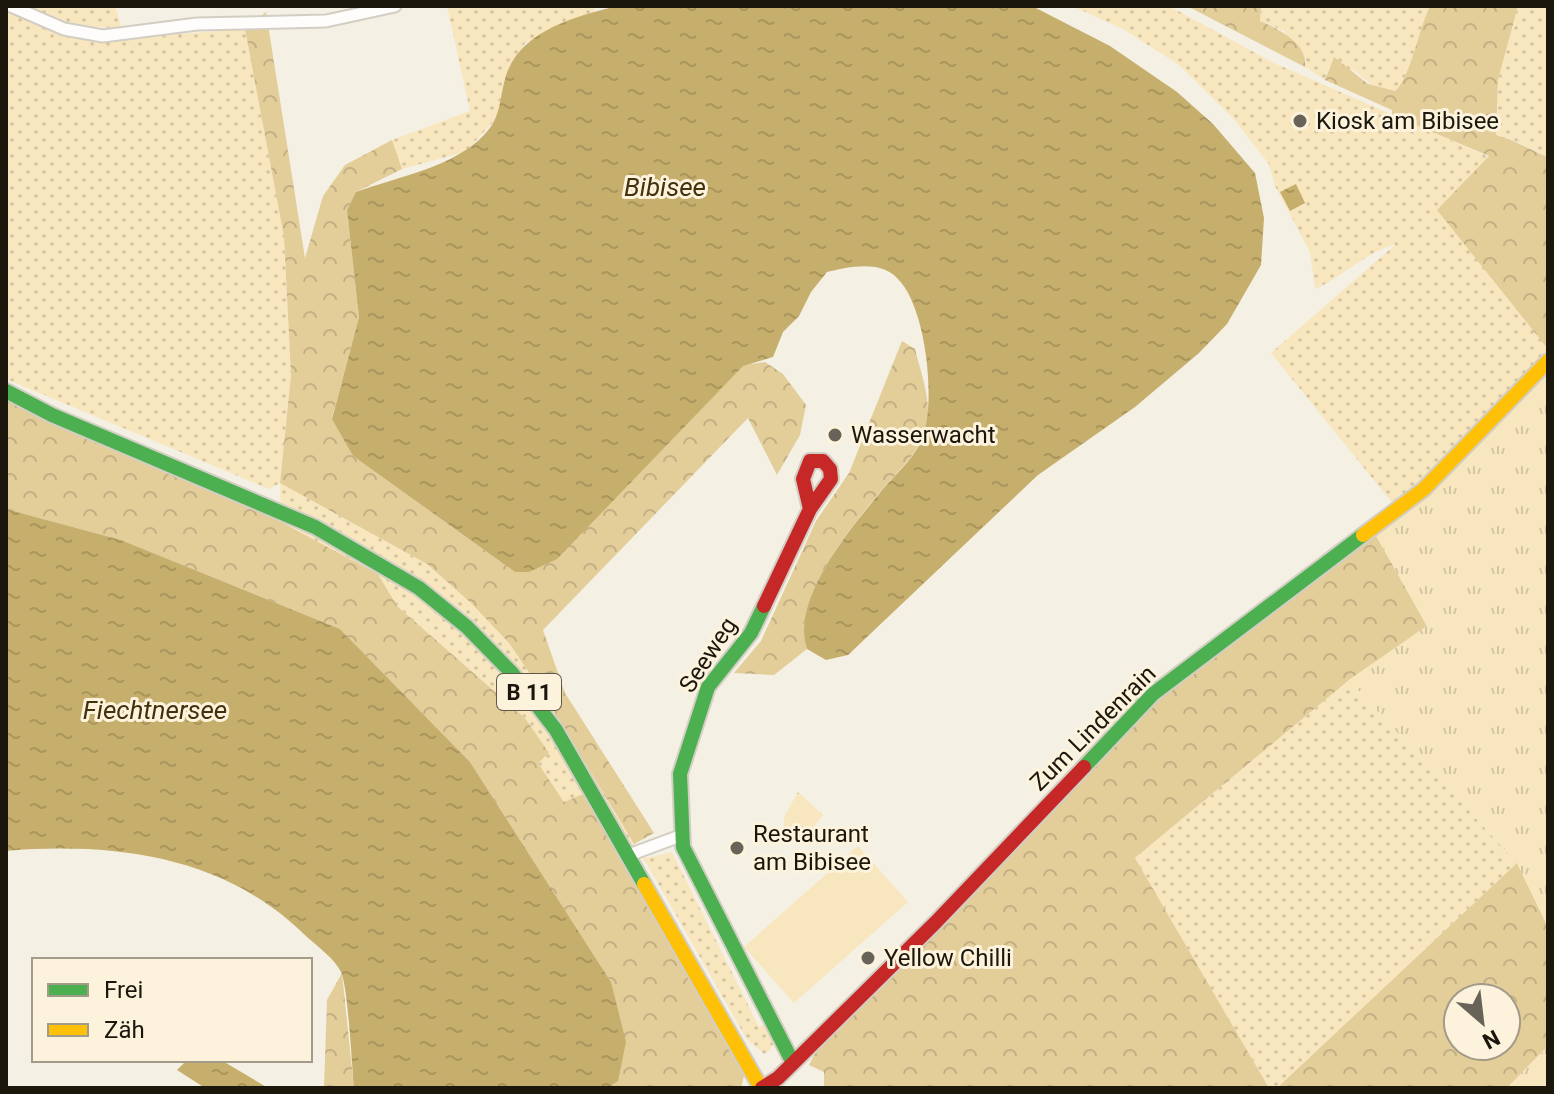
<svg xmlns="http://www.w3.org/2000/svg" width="1554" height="1094" font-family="Roboto,sans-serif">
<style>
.grass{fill:url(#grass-dots)}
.forest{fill:url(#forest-crowns);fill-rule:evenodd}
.park{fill:url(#park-tufts)}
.pitch{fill:#f8e7be}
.water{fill:url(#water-ripples)}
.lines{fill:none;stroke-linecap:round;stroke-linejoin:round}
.street-casing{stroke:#d3cec3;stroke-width:15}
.fast-casing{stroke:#d3cec3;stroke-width:18}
.slow-casing{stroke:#d3cec3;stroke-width:18}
.jam-casing{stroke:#d3cec3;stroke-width:18}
.street{stroke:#fefdfb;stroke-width:11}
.fast{stroke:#4caf50;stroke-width:14}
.slow{stroke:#ffc107;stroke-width:14}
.jam{stroke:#c62828;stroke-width:14}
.poi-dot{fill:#686358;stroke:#fdf3dc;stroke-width:3}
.labels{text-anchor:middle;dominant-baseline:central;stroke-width:6;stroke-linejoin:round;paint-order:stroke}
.shield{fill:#fdf3dc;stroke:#60594b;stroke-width:2}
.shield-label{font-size:22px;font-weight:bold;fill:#1c170d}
.poi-label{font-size:24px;fill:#1c170d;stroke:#fdf3dc;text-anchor:start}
.street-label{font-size:24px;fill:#1c170d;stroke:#fdf3dc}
.water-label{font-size:26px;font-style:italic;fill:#41320c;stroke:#fdf3dc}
</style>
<defs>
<pattern id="grass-dots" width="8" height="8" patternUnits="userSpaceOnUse" patternTransform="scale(2)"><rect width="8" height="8" fill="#f8e7be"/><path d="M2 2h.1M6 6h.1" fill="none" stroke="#d4c5a2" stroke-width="1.8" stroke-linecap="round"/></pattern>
<pattern id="forest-crowns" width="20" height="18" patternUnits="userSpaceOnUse" patternTransform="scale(2)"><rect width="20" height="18" fill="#e3cd99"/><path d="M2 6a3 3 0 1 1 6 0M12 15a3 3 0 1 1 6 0" fill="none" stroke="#c2af83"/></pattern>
<pattern id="park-tufts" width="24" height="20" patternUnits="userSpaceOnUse" patternTransform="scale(2)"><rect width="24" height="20" fill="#f8e7be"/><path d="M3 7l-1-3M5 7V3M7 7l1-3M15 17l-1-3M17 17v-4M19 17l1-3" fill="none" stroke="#d4c5a2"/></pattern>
<pattern id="water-ripples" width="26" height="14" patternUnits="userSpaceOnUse" patternTransform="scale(2)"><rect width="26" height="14" fill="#c6ae6c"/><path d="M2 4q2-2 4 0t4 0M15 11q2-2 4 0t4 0" fill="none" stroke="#aa955c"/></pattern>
</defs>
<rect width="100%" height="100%" fill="#f5f0e4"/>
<path class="grass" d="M 6,6 L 102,40 L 245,29 L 284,237 L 291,375 L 280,483 L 427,564 L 471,603 L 509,643 L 546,696 L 634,844 L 647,858 L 672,852 L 759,1027 L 765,1024 L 773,1044 L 770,1050 L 764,1054 L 746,1038 L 647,864 L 583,794 L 564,802 L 538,763 L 525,718 L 397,606 L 378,574 L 281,522 L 280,483 L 269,489 L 6,379 Z
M 27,6 L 115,6 L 122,29 L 69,24 Z
M 447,6 L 594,6 L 595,12 L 525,43 L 504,81 L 498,117 L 465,152 L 402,169 L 392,140 L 470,111 Z
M 1072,6 L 1169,6 L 1274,63 L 1489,157 L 1438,210 L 1548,349 L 1429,476 L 1394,505 L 1271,353 L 1396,244 C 1367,251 1343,277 1315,289 L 1310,252 L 1275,186 L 1269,164 L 1233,118 L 1179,65 L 1123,29 Z
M 1261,6 L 1430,6 C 1420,27 1409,80 1395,92 L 1374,87 L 1355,71 L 1329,67 L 1325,80 L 1305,67 L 1306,61 L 1284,31 L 1260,21 Z
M 1518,6 L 1548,6 L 1548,157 C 1530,150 1515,138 1496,135 L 1498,80 Z
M 1349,680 L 1517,863 L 1277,1088 L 1269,1088 L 1135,858 Z"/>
<path class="forest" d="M 1187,6 L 1261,6 L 1260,21 C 1278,29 1308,43 1305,67 Z
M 1430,6 L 1518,6 L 1498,80 L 1496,135 C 1514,139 1529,150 1548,157 L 1548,349 L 1437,210 L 1489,156 L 1392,115 L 1392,110 L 1325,80 L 1334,57 L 1368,84 L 1395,91 C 1410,79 1419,28 1430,6 Z
M 266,12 L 305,258 L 323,196 L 345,165 L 392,140 L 402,169 L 356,192 L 347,210 L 359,317 L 332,418 L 353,456 L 515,572 L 529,572 L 661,449 L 743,365 L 765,362 L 783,374 L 806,405 L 800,435 L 777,475 L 748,418 L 543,630 L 565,693 L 654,833 L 634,844 L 545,696 L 509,643 L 471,603 L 427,564 L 280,483 L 291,375 L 284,237 L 245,29 Z
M 902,341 L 915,349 C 922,378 936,410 922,439 C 912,460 894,475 880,492 C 850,528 790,601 807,649 L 774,675 L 734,673 L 761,641 L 816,521 L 849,473 Z
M 6,398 L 281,522 L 378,574 L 397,606 L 525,718 L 549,753 L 538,763 L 564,802 L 583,794 L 744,1076 L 741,1088 L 608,1088 L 618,1081 L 611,982 L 470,762 L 340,629 L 121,540 L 6,509 Z
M 1374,532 L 1427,626 L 1349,680 L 1135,858 L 1269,1088 L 824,1088 L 824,1072 L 809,1065 L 821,1042 L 946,923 L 1155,697 Z
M 1517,863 L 1548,927 L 1548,1046 L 1507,1088 L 1277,1088 ZM 1458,998 L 1506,998 L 1506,1046 L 1458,1046 Z
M 342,973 L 354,1088 L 324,1088 L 327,1000 Z"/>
<path class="park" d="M 1548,370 L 1548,927 L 1517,863 L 1349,680 L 1427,626 L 1374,532 L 1442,481 Z
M 798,792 L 823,815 L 799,845 L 784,834 L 784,817 Z
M 1548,1046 L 1548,1088 L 1507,1088 Z"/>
<path class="pitch" d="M 858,846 L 908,902 L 794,1003 L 744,947 Z"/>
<path class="water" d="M 617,6 L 1032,6 L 1110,46 L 1177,92 L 1213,124 L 1255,173 L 1264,218 L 1261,265 L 1227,324 L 1199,353 L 1135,407 L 1038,475 L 848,655 L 826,660 L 807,649 C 790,601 849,530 879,494 C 893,476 916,458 923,436 C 936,400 926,305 897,278 C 879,260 849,267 827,272 L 811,292 L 799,316 L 783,332 L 773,357 L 743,366 L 557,559 L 529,572 L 515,572 L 353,456 L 332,419 L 359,317 L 347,210 L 356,192 C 397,177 454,167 484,135 C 501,118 499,101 505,79 C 518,31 574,17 617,6 Z
M 1296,184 L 1305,203 L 1290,211 L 1280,192 Z
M 6,509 L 121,540 L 340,629 L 470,762 L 611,982 L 626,1042 L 618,1081 L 608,1088 L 354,1088 C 352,1067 348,986 341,972 C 335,959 318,947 307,937 C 226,856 115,842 6,851 Z
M 187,1060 L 221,1060 L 268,1088 L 205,1088 L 177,1070 Z"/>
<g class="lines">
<defs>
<path id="street" d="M 11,6 L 64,29 L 103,36 L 197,24 L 326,21 L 395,6
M 629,855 L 680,836"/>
<path id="fast" d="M 6,391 L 52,415 L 315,527 L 419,588 L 467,627 L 512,673 L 556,730 L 644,884
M 764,606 L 751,633 L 708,687 L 680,774 L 683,847 L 793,1063
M 1084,767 L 1153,694 L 1363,535"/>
<path id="slow" d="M 1363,535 L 1424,489 L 1548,361
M 644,884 L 761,1088"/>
<path id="jam" d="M 764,606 L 810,509 L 831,479 L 830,469 L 823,461 L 810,461 L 803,479 L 810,509
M 762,1088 L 778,1078 L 936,922 L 1084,767"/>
</defs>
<use href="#street" class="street-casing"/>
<use href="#fast" class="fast-casing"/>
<use href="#slow" class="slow-casing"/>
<use href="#jam" class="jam-casing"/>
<use href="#street" class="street"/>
<use href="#fast" class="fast"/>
<use href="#slow" class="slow"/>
<use href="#jam" class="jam"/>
</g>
<g class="poi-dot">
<circle cx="1300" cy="121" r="8"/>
<circle cx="835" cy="435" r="8"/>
<circle cx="737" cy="848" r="8"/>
<circle cx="868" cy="958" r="8"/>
</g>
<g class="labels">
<rect class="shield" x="497" y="674" width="64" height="36" rx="6"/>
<g class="shield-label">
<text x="529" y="692">B 11</text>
</g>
<g class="poi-label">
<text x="1316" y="121">Kiosk am Bibisee</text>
<text x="851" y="435">Wasserwacht</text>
<text x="753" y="834">Restaurant<tspan x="753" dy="28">am Bibisee</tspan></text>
<text x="884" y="958">Yellow Chilli</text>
</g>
<g class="street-label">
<text transform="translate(708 655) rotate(-57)">Seeweg</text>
<text transform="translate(1093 728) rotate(-45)">Zum Lindenrain</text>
</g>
<g class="water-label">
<text x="665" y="187">Bibisee</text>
<text x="155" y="710">Fiechtnersee</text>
</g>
</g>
<rect width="1554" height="1094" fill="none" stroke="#1c170d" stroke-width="16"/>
<rect x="32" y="958" width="280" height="104" fill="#fdf3dc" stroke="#a39b89" stroke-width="2"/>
<rect x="48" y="984" width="40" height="12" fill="#4caf50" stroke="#a39b89" stroke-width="2"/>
<text x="104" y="998" font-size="24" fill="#1c170d">Frei</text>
<rect x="48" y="1024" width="40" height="12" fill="#ffc107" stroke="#a39b89" stroke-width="2"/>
<text x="104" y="1038" font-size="24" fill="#1c170d">Zäh</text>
<g transform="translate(1482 1022) rotate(152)"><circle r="38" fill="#fdf3dc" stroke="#a39b89" stroke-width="2"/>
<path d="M0-6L14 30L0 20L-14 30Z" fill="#686358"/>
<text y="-12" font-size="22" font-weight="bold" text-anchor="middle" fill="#1c170d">N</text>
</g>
</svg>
